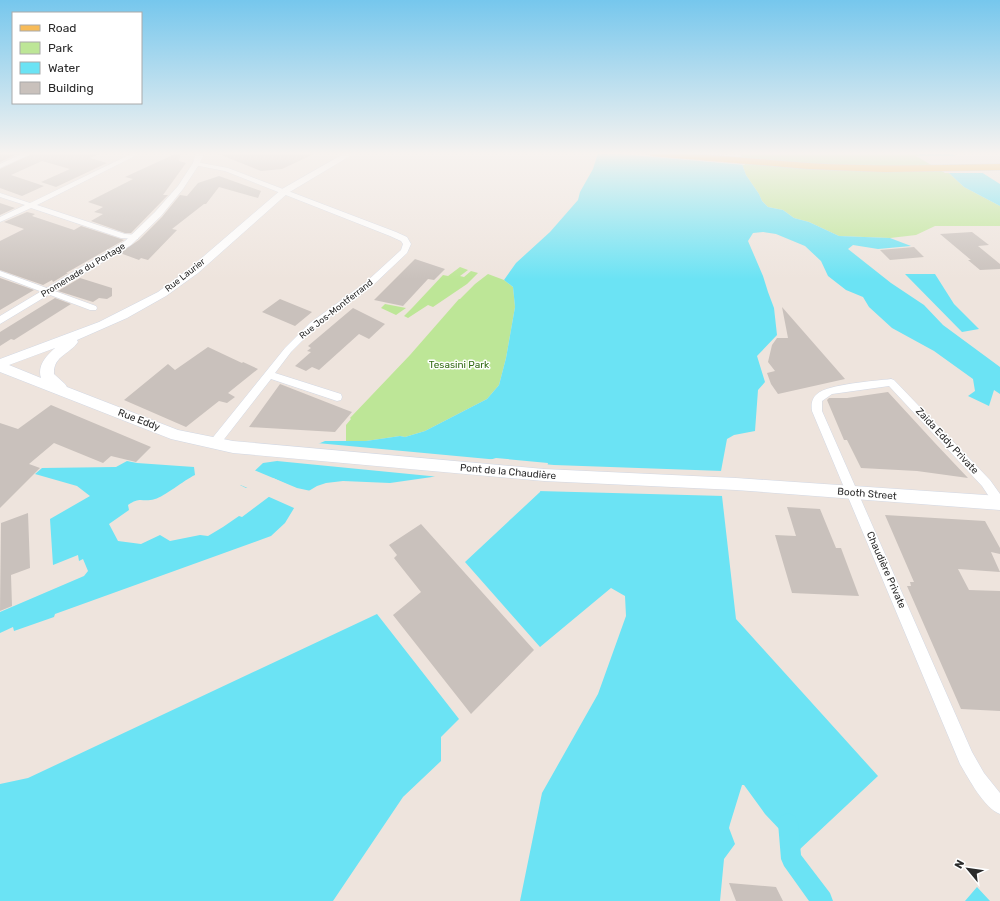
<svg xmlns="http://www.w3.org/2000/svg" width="1000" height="901" font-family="Rubik,sans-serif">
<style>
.green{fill:#bde697}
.water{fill:#6be3f4}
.pier{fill:#eee4dd}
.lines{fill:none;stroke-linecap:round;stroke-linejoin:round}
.canal{fill:#6be3f4;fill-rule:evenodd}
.building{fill:#c9c1bc}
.minor-casing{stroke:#d2d8e4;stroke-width:1}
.tertiary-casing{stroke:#d2d8e4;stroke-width:1}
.secondary-casing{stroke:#d2d8e4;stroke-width:1}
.primary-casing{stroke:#c4c4c4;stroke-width:1}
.minor{fill:#fff;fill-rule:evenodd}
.tertiary{fill:#fff;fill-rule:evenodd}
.secondary{fill:#fff;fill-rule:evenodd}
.primary{fill:#f7bb58;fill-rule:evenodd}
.labels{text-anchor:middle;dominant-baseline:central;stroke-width:3;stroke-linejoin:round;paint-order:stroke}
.far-street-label{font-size:9px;fill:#2b2b2b;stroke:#fff}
.park-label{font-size:10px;fill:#356c17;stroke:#fff}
.street-label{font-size:10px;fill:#2b2b2b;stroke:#fff}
</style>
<rect width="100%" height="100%" fill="#eee4dd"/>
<path class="green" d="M 738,153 L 915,153 L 950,174 L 964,187 L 1000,206 L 1000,226 L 935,226 L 916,235 L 890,238 L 839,236 L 809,222 L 794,218 L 783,210 L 768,207 L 762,201 L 759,194 L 746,175 Z
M 460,267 L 468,270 L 460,276 L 464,277 L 471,271 L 478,273 L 467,284 L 433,307 L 428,305 L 408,318 L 404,316 L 413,307 L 443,275 L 448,276 Z
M 488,274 L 504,280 L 513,287 L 515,307 L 506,358 L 499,385 L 487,399 L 425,431 L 405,437 L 400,436 L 366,441 L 346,441 L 346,425 L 351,419 L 350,418 L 410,355 L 459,299 L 460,299 L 475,284 Z
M 385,304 L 406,308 L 396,315 L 381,308 Z"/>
<path class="water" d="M 598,153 L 738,153 L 746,175 L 759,194 L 762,201 L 768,207 L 783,210 L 794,218 L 809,222 L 839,236 L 890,238 L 911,246 L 878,249 L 853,245 L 848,249 L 891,283 L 924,305 L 943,325 L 1000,367 L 1000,394 L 994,390 L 989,406 L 968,396 L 975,391 L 973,379 L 934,351 L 892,328 L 869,307 L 863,297 L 846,290 L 828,276 L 821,261 L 805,246 L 776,234 L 763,232 L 753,233 L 748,241 L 763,276 L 768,292 L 774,308 L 777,335 L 757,356 L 765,382 L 758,390 L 755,431 L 734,435 L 727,439 L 721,471 L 722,496 L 736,619 L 878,776 L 799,850 L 765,814 L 744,785 L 742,785 L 730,824 L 729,828 L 735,844 L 724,859 L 720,901 L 520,901 L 542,793 L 598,694 L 626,616 L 625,596 L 611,588 L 540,647 L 465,562 L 540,492 L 548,463 L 496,458 L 432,477 L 390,483 L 343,481 L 326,483 L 317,486 L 302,495 L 285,523 L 271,536 L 55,614 L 54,617 L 14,631 L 13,627 L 0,633 L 0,612 L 84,576 L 88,571 L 83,559 L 79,561 L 78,555 L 53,565 L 50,519 L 90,496 L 77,486 L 35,474 L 42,468 L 116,467 L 127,461 L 137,463 L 194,467 L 195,475 C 184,480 164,497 155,499 C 142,503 141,496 128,505 L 129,510 L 109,524 L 118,541 L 141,544 L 160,535 L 170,541 L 200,535 L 208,536 L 223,527 L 239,516 L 242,517 L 286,484 L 273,478 L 246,488 L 240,485 L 263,463 L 277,461 L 325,441 L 366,441 L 400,436 L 405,437 L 425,431 L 487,399 L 499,385 L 506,358 L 515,307 L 513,287 L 504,280 L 516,263 L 550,232 L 578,200 L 580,192 L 593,169 Z
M 915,153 L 951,153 L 1000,184 L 1000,206 L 964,187 L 950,174 Z
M 905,274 L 935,274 L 954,304 L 979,329 L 962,332 Z
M 377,614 L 459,719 L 441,737 L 441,761 L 403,797 L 333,901 L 0,901 L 0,784 L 28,778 Z
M 977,887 L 990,901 L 965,901 Z"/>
<path class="pier" d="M 609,153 L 740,153 L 745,165 Z
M 916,156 L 959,156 L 984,173 L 945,173 Z
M 317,443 L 554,465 L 723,471 L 724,496 L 538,491 L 545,465 L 496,460 L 440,477 L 277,461 L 279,458 Z
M 254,470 L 297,488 L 311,491 L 303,497 L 296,508 L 294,508 L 267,496 L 282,484 L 273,481 L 250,489 L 238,484 Z"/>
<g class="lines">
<path class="canal" d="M 788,813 L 795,816 L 798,823 L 801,855 L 830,893 L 833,901 L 809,901 L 784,866 L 781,859 L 778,823 L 781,816 Z"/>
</g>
<path class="building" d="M 0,153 L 20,153 L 0,162 Z
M 34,153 L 101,153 L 90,158 L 107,163 L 56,187 L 41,182 L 70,169 L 42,161 L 11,175 L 44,186 L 22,196 L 0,188 L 0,169 Z
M 177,153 L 181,153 L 179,161 L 186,163 L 163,195 L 168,195 L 131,233 L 125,233 L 91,221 L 103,214 L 94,212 L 103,207 L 88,202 L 133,179 L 125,177 Z
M 216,153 L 316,153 L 282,169 L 261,171 Z
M 219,176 L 261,191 L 258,198 L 219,187 L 206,204 L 204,204 L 172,229 L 177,230 L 148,260 L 141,258 L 139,260 L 120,253 L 139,240 L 162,217 L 180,195 L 187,196 L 198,183 Z
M 0,203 L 15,208 L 0,215 Z
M 27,212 L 35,214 L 32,216 L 74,230 L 81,226 L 124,240 L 66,273 L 68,273 L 53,282 L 52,280 L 43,285 L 0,270 L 0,241 L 24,229 L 4,222 Z
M 972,232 L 989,245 L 978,246 L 1000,264 L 1000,269 L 980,270 L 968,260 L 971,260 L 940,234 Z
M 914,247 L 924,257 L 890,260 L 880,250 Z
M 415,259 L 445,269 L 434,280 L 428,279 L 403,306 L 374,300 Z
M 0,278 L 34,290 L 0,310 Z
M 80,278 L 112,288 L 112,296 L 107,299 L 99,298 L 93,302 L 58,291 Z
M 55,298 L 71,304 L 14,340 L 11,339 L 0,346 L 0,332 Z
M 280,299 L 312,312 L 295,326 L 262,312 Z
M 782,307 L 845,379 L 778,394 L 771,384 L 767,373 L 775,371 L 768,362 L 772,345 L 777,338 L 788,338 Z
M 353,308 L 385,324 L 369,339 L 359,334 L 319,370 L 312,367 L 306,371 L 295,366 L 311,352 L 307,351 L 311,348 L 308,346 Z
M 208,347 L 242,363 L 243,362 L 258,369 L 228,393 L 235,397 L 227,403 L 219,401 L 186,427 L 124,400 L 168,364 L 175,370 Z
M 280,384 L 344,409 L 352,412 L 335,432 L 249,427 Z
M 888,392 L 934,442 L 968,478 L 917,471 L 861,468 L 847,440 L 844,440 L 827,400 L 829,398 L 847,398 Z
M 51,405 L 151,447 L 136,462 L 111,456 L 103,463 L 54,443 L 29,464 L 40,468 L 0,508 L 0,423 L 18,429 Z
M 787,507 L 820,509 L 836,548 L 841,548 L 859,596 L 792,593 L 775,535 L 796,536 Z
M 28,513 L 30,568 L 11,575 L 12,606 L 0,611 L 1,523 Z
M 885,515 L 985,521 L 1000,548 L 1000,554 L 991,552 L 1000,572 L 958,569 L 969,590 L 1000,591 L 1000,711 L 961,709 L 907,586 L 911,586 L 910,582 L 914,582 Z
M 421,524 L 534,650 L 471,714 L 393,615 L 421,592 L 394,558 L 397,555 L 389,545 Z
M 729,883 L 776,887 L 783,901 L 736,901 Z"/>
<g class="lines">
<defs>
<path id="minor" d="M 24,153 L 33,153 L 0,168 L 0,164 Z
M 133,153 L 141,153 L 37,205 L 125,234 L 138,235 L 138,239 L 121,238 L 31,208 L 0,222 L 0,217 L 25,205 L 0,197 L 0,193 L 30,203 Z
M 196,162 L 228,168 L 396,232 L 407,237 L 411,244 L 407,253 L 371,287 L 316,327 L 291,352 L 275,373 L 341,394 L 342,397 L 341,400 L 337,401 L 271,379 L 218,447 L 214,448 L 210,447 L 209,444 L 210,441 L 285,348 L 310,323 L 365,283 L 401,250 L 403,244 L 401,241 L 390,236 L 225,171 L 194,165 L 193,164 Z
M 0,271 L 96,306 L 97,308 L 96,310 L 90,310 L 0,276 Z
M 891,379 L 894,380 L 990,480 L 1000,494 L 1000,508 L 996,507 L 982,486 L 889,386 L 832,394 L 822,401 L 822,411 L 972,752 L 984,773 L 1000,793 L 1000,814 C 984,808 969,779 960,764 L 812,411 C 811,404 812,398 817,394 C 828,384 875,381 891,379 Z"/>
<path id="tertiary" d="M 196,153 L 204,153 L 200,163 L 183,189 L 161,216 L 131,245 L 0,324 L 0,316 L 125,241 L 155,212 L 178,186 L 193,163 Z"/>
<path id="secondary" d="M 345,153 L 355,153 L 288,193 L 198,273 L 166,296 L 127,318 L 77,340 L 78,342 C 70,354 53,356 54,374 L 65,384 L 67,387 L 178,430 L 233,441 L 544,469 L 736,478 L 1000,496 L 1000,510 L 736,490 L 544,481 L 233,453 L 171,439 L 0,372 L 0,359 L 99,322 L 158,292 L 190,268 L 282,189 ZM 55,348 C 46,356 37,366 41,378 L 9,365 Z"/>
<path id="primary" d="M 647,153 C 701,153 754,159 808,163 C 872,167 936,165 1000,164 L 1000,170 L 885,172 L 809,169 L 652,156 Z"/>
</defs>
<use href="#minor" class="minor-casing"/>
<use href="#tertiary" class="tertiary-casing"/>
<use href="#secondary" class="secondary-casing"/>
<use href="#primary" class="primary-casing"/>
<use href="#minor" class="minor"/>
<use href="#tertiary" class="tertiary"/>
<use href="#secondary" class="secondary"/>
<use href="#primary" class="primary"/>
</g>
<linearGradient id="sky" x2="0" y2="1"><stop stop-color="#76c7ed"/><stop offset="0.55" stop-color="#f7f3f0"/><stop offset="1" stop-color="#f7f3f0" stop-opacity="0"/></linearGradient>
<rect width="1000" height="279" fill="url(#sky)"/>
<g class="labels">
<g class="far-street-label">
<text transform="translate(83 270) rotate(-31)">Promenade du Portage</text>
<text transform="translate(185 275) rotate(-38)">Rue Laurier</text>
<text transform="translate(336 309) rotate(-38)">Rue Jos-Montferrand</text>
</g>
<g class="park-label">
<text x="459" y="365">Tesasini Park</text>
</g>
<g class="street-label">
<text transform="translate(139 420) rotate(21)">Rue Eddy</text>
<text transform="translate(947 441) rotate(47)">Zaida Eddy Private</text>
<text transform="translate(508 472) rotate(5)">Pont de la Chaudière</text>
<text transform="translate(867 494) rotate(5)">Booth Street</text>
<text transform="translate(886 570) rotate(66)">Chaudière Private</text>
</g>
</g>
<rect x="12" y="12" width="130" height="92" fill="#ffffff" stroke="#aaaaaa"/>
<rect x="20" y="25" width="20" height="6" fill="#f7bb58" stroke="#aaaaaa"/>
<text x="48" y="32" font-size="12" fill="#2b2b2b">Road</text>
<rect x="20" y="42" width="20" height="12" fill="#bde697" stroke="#aaaaaa"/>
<text x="48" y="52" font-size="12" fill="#2b2b2b">Park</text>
<rect x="20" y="62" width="20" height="12" fill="#6be3f4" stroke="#aaaaaa"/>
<text x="48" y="72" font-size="12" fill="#2b2b2b">Water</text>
<rect x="20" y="82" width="20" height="12" fill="#c9c1bc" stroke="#aaaaaa"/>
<text x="48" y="92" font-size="12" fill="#2b2b2b">Building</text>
<g transform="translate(968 869) rotate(299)" stroke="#ffffff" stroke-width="3" paint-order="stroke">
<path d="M0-3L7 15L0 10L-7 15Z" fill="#2b2b2b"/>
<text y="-6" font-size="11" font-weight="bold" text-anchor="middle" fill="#2b2b2b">N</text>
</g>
</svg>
